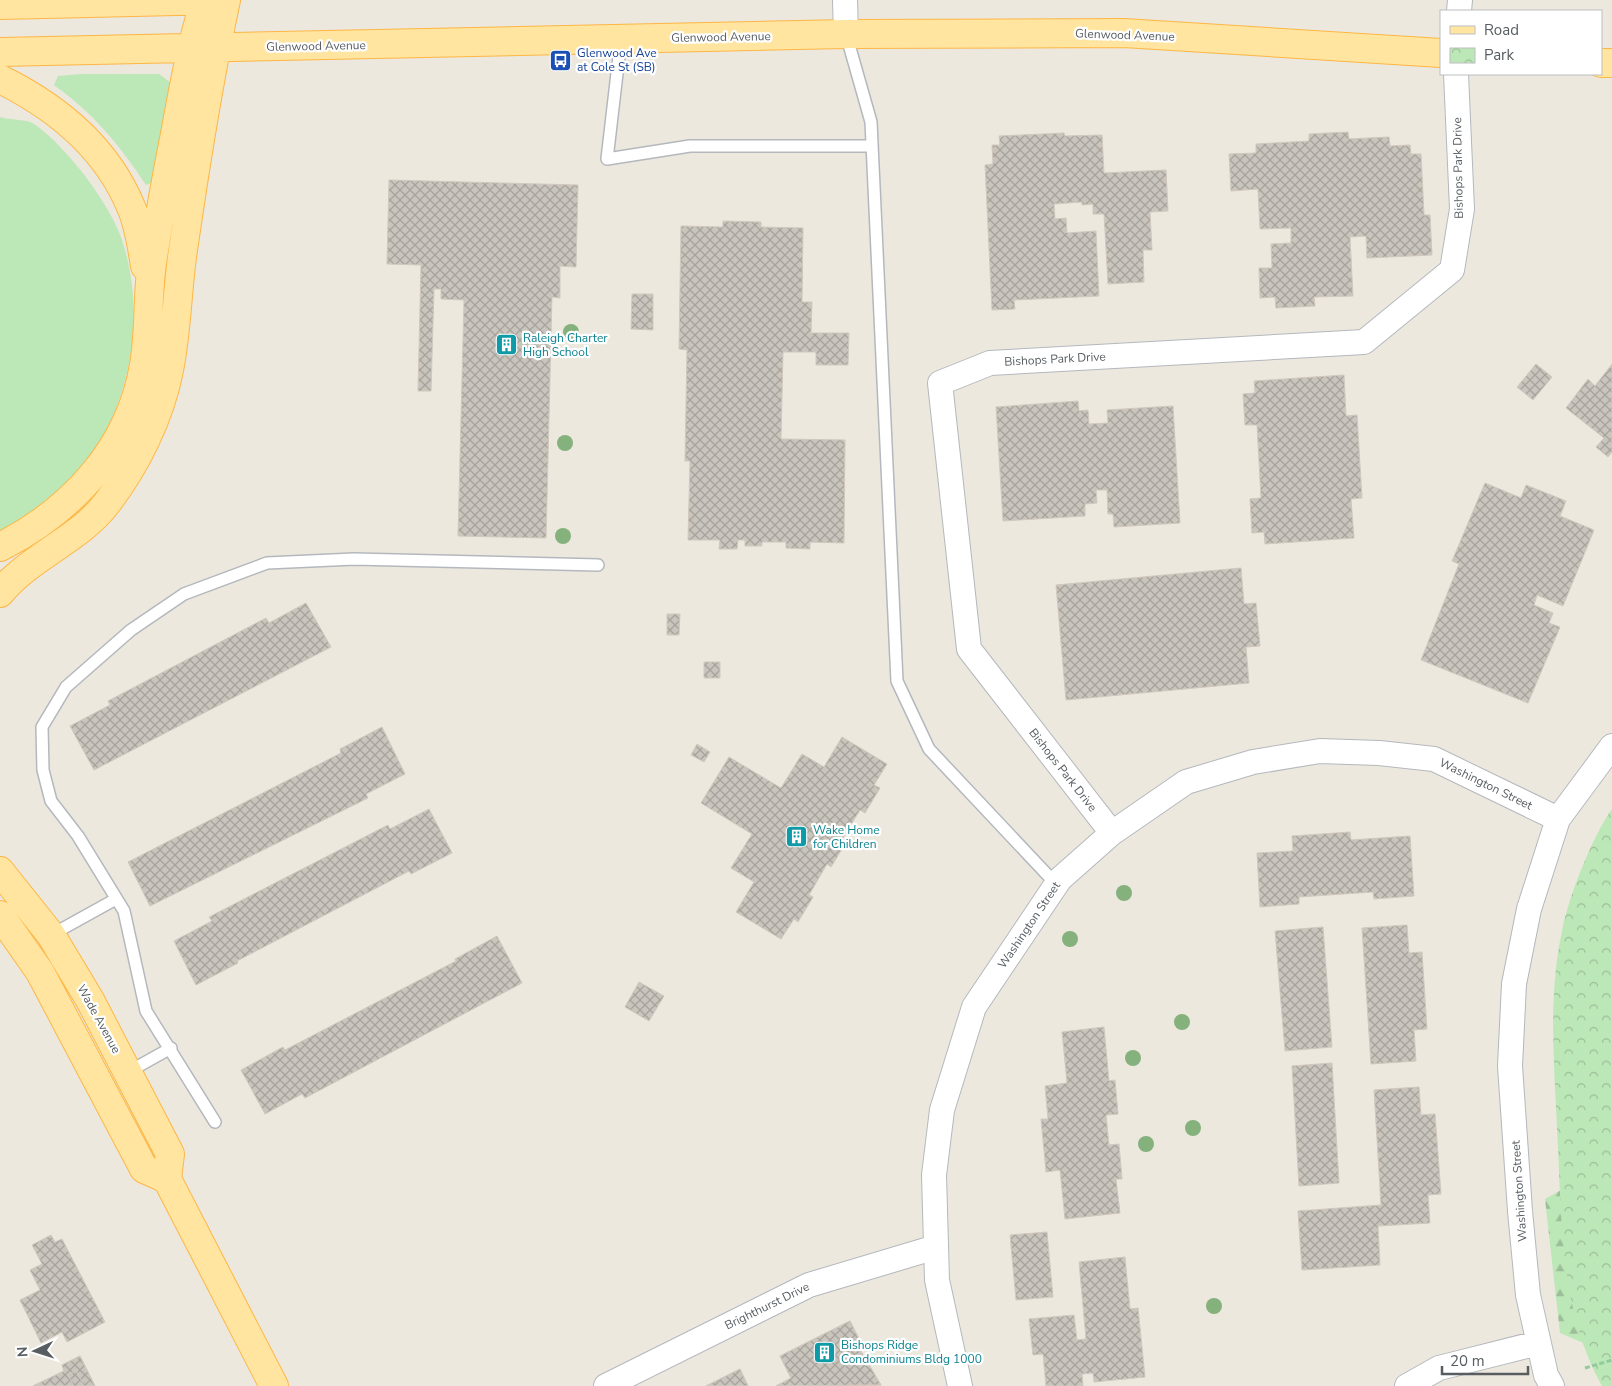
<svg xmlns="http://www.w3.org/2000/svg" width="1612" height="1386" font-family="'Nunito Sans',sans-serif">
<style>
.green{fill:#bce7b7}
.forest{fill:url(#forest-firs)}
.park{fill:url(#park-crowns)}
.building{fill:url(#building-cross-hatch);stroke:#d1c8bc}
.lines{fill:none;stroke-linecap:round;stroke-linejoin:round}
.service-casing{stroke:#b4b8bd;stroke-width:14}
.minor-casing{stroke:#b4b8bd;stroke-width:26}
.primary-casing{stroke:#feb645;stroke-width:30}
.path{stroke:#91cb9b;stroke-width:3;stroke-dasharray:5 2.5;stroke-linecap:butt}
.service{stroke:#fff;stroke-width:11}
.minor{stroke:#fff;stroke-width:24}
.primary{stroke:#ffe5a0;stroke-width:28}
.tree{fill:#85b17c}
.labels{text-anchor:middle;dominant-baseline:central;stroke-width:4.5;stroke-linejoin:round;paint-order:stroke}
.street-label{font-size:12px;fill:#575d61;stroke:#fff}
.transit-label{font-size:12px;fill:#164399;stroke:#fff;text-anchor:start}
.culture-label{font-size:12px;fill:#0d838f;stroke:#fff;text-anchor:start}
</style>
<defs>
<pattern id="forest-firs" width="22" height="20" patternUnits="userSpaceOnUse" patternTransform="scale(1.25)"><rect width="22" height="20" fill="#bce7b7"/><path d="M5 1l3.5 6h-7zM16 11l3.5 6h-7z" fill="#9cbe98"/></pattern>
<pattern id="park-crowns" width="20" height="18" patternUnits="userSpaceOnUse" patternTransform="scale(1.25)"><rect width="20" height="18" fill="#bce7b7"/><path d="M2 6a3 3 0 1 1 6 0M12 15a3 3 0 1 1 6 0" fill="none" stroke="#9cbe98"/></pattern>
<pattern id="building-cross-hatch" width="8" height="8" patternUnits="userSpaceOnUse" patternTransform="scale(1.25)"><rect width="8" height="8" fill="#c9c5bd"/><path d="M0 0l8 8M0 8l8-8" fill="none" stroke="#a6a39d"/></pattern>
</defs>
<rect width="100%" height="100%" fill="#ece8de"/>
<path class="green" d="M 81,74 L 159,74 L 171,83 L 154,182 L 146,185 C 119,144 94,114 54,85 L 58,76 Z
M 0,117 C 9,120 21,119 30,122 C 48,130 82,170 93,187 C 104,203 116,222 122,240 C 147,316 131,404 83,468 C 62,496 31,516 0,532 Z"/>
<path class="forest" d="M 1612,1161 L 1612,1355 L 1560,1333 L 1545,1199 Z"/>
<path class="park" d="M 1612,809 L 1612,1386 L 1602,1386 C 1558,1307 1562,1215 1557,1127 C 1554,1062 1548,996 1562,931 C 1568,898 1593,835 1612,809 Z"/>
<path class="building" d="M 1348,132 L 1349,139 L 1389,137 L 1390,146 L 1410,145 L 1411,154 L 1421,154 L 1424,215 L 1430,215 L 1432,255 L 1367,258 L 1366,236 L 1350,237 L 1353,296 L 1314,297 L 1315,306 L 1276,308 L 1275,297 L 1260,298 L 1259,268 L 1272,268 L 1271,244 L 1291,243 L 1291,228 L 1260,229 L 1258,189 L 1231,191 L 1229,154 L 1256,153 L 1256,144 L 1309,141 L 1309,134 Z
M 1064,133 L 1065,136 L 1102,135 L 1104,173 L 1166,170 L 1168,211 L 1150,212 L 1152,250 L 1143,250 L 1144,282 L 1108,284 L 1104,214 L 1093,214 L 1093,204 L 1082,205 L 1082,202 L 1054,204 L 1055,219 L 1066,218 L 1067,233 L 1096,231 L 1099,296 L 1014,300 L 1015,309 L 992,310 L 985,165 L 993,164 L 992,145 L 1000,145 L 999,136 Z
M 389,180 L 578,185 L 576,267 L 560,266 L 560,298 L 552,297 L 546,538 L 458,536 L 464,300 L 441,299 L 441,289 L 434,289 L 431,391 L 418,391 L 421,265 L 387,264 Z
M 723,221 L 761,222 L 761,227 L 803,228 L 802,302 L 812,302 L 811,333 L 849,333 L 848,365 L 816,365 L 816,352 L 783,352 L 781,439 L 845,440 L 844,543 L 810,542 L 810,549 L 786,548 L 786,542 L 762,542 L 762,546 L 745,546 L 745,540 L 738,540 L 737,549 L 719,549 L 720,540 L 688,540 L 690,461 L 685,461 L 687,350 L 679,349 L 681,226 L 723,227 Z
M 632,294 L 653,294 L 653,330 L 631,329 Z
M 1536,364 L 1552,377 L 1533,400 L 1517,387 Z
M 1612,364 L 1612,452 L 1608,457 L 1596,447 L 1604,438 L 1566,408 L 1588,379 L 1595,386 Z
M 1344,375 L 1346,416 L 1357,415 L 1362,498 L 1351,499 L 1354,538 L 1265,544 L 1264,532 L 1252,533 L 1250,499 L 1261,498 L 1257,425 L 1245,425 L 1243,394 L 1255,393 L 1254,381 Z
M 1078,401 L 1079,411 L 1088,410 L 1089,424 L 1108,423 L 1107,410 L 1173,406 L 1180,523 L 1114,527 L 1113,514 L 1108,514 L 1107,490 L 1096,490 L 1097,503 L 1085,504 L 1085,516 L 1003,521 L 996,407 Z
M 1485,483 L 1521,498 L 1526,485 L 1566,501 L 1560,516 L 1594,530 L 1563,606 L 1537,595 L 1534,605 L 1553,613 L 1549,623 L 1560,627 L 1528,703 L 1421,660 L 1459,564 L 1452,561 Z
M 1241,568 L 1244,604 L 1256,603 L 1260,646 L 1246,647 L 1249,683 L 1066,700 L 1056,585 Z
M 306,603 L 331,647 L 94,770 L 70,726 L 110,705 L 108,701 L 266,618 L 269,623 Z
M 667,614 L 680,614 L 679,635 L 667,635 Z
M 704,662 L 720,662 L 720,678 L 704,678 Z
M 382,727 L 405,774 L 366,794 L 368,798 L 150,906 L 128,862 L 341,753 L 340,749 Z
M 842,737 L 887,764 L 874,785 L 880,788 L 865,813 L 860,810 L 841,841 L 845,844 L 831,867 L 827,864 L 809,895 L 813,897 L 798,922 L 794,919 L 781,939 L 736,912 L 754,882 L 731,868 L 752,834 L 701,803 L 729,757 L 781,788 L 802,754 L 824,767 Z
M 697,744 L 710,752 L 704,762 L 691,755 Z
M 429,809 L 452,853 L 411,874 L 409,871 L 237,961 L 238,963 L 196,985 L 174,941 L 212,921 L 209,917 L 388,825 L 390,829 Z
M 1350,832 L 1351,840 L 1410,836 L 1414,896 L 1374,899 L 1373,892 L 1299,897 L 1299,904 L 1260,907 L 1257,853 L 1293,851 L 1292,836 Z
M 1407,925 L 1409,953 L 1422,952 L 1427,1029 L 1414,1030 L 1416,1061 L 1371,1064 L 1362,928 Z
M 1323,927 L 1332,1047 L 1285,1051 L 1275,931 Z
M 497,936 L 522,983 L 305,1098 L 302,1094 L 265,1114 L 241,1070 L 283,1047 L 285,1050 L 456,961 L 455,959 Z
M 639,982 L 664,996 L 649,1021 L 625,1007 Z
M 1104,1027 L 1109,1081 L 1115,1080 L 1118,1114 L 1106,1115 L 1109,1145 L 1119,1144 L 1122,1179 L 1116,1179 L 1120,1213 L 1065,1219 L 1060,1170 L 1046,1172 L 1041,1119 L 1048,1119 L 1045,1086 L 1067,1083 L 1062,1032 Z
M 1332,1063 L 1339,1183 L 1299,1186 L 1292,1066 Z
M 1419,1087 L 1421,1115 L 1435,1114 L 1441,1194 L 1428,1195 L 1430,1223 L 1378,1226 L 1380,1265 L 1302,1270 L 1298,1211 L 1381,1205 L 1374,1090 Z
M 1047,1232 L 1053,1297 L 1016,1300 L 1010,1235 Z
M 51,1235 L 55,1242 L 62,1239 L 105,1322 L 67,1342 L 62,1332 L 41,1343 L 20,1300 L 40,1290 L 30,1270 L 42,1264 L 32,1245 Z
M 1125,1257 L 1130,1309 L 1138,1308 L 1145,1377 L 1094,1382 L 1093,1373 L 1082,1374 L 1083,1386 L 1046,1386 L 1043,1354 L 1033,1355 L 1029,1319 L 1074,1315 L 1077,1340 L 1086,1339 L 1079,1262 Z
M 850,1321 L 863,1347 L 859,1348 L 881,1385 L 776,1386 L 791,1378 L 780,1356 Z
M 850,1321 L 863,1347 L 859,1348 L 881,1385 L 776,1386 L 791,1378 L 780,1356 Z
M 80,1356 L 95,1386 L 84,1386 L 76,1370 L 68,1375 L 74,1386 L 33,1386 L 64,1371 L 62,1365 Z
M 80,1356 L 95,1386 L 33,1386 L 64,1371 L 62,1365 Z
M 740,1369 L 748,1386 L 706,1386 Z
M 740,1369 L 748,1386 L 706,1386 Z"/>
<g class="lines">
<defs>
<path id="service" d="M 846,34 L 871,122 L 897,681 L 929,749 L 1056,884
M 621,39 L 607,159 L 690,146 L 872,146
M 51,935 L 116,899
M 128,1072 L 171,1048
M 215,1122 L 146,1011 L 124,911 L 78,836 L 51,801 L 43,770 L 42,727 L 66,687 L 131,630 L 184,594 L 267,563 L 354,559 L 598,565"/>
<path id="minor" d="M 845,0 L 846,34
M 1459,11 L 1460,0
M 1112,833 L 969,649 L 940,383 L 990,363 L 1364,342 L 1452,270 L 1462,209 L 1456,74
M 606,1386 L 809,1285 L 936,1247
M 960,1386 L 937,1280 L 934,1175 L 942,1110 L 974,1007 L 1060,879 L 1112,833 L 1186,782 L 1253,762 L 1320,751 L 1379,753 L 1434,759 L 1558,819
M 1407,1386 L 1439,1368 L 1538,1343
M 1552,1386 L 1546,1375 L 1528,1295 L 1520,1211 L 1510,1066 L 1514,984 L 1529,909 L 1558,819 L 1612,746"/>
<path id="primary" d="M 0,5 L 221,0
M 0,52 L 846,34 L 1124,33 L 1441,53
M 1601,63 L 1612,63
M 0,79 C 57,107 106,147 131,207 C 139,225 142,247 145,266
M 0,547 C 73,510 130,448 144,365 C 150,331 147,297 152,263 C 159,218 167,174 176,129 C 184,85 191,45 205,1
M 0,593 C 30,556 78,541 107,503 C 136,465 160,417 169,370 C 177,331 177,290 183,250 C 195,167 208,83 226,0
M 0,871 L 51,935 L 90,1000 L 170,1154 L 167,1179 L 274,1386
M 0,915 L 40,972 L 144,1169 L 167,1179"/>
</defs>
<use href="#service" class="service-casing"/>
<use href="#minor" class="minor-casing"/>
<use href="#primary" class="primary-casing"/>
<path class="path" d="M 1585,1368 L 1612,1360"/>
<use href="#service" class="service"/>
<use href="#minor" class="minor"/>
<use href="#primary" class="primary"/>
</g>
<g class="tree">
<circle cx="571" cy="332" r="8"/>
<circle cx="565" cy="443" r="8"/>
<circle cx="563" cy="536" r="8"/>
<circle cx="1124" cy="893" r="8"/>
<circle cx="1070" cy="939" r="8"/>
<circle cx="1182" cy="1022" r="8"/>
<circle cx="1133" cy="1058" r="8"/>
<circle cx="1193" cy="1128" r="8"/>
<circle cx="1146" cy="1144" r="8"/>
<circle cx="1214" cy="1306" r="8"/>
</g>
<defs>
<symbol id="bus-square" viewBox="-11 -11 22 22"><rect x="-9" y="-9" width="18" height="18" rx="4" fill="#1a4fb4" stroke="#fff"/><path d="M-5-6H5V4H4V6H2V4H-2V6H-4V4H-5ZM-3.5-4V0h7V-4ZM-3.5 1.2v1.5H-2V1.2ZM2 1.2v1.5H3.5V1.2Z" fill="#fff"/></symbol>
<symbol id="building-square" viewBox="-11 -11 22 22"><rect x="-9" y="-9" width="18" height="18" rx="4" fill="#0f9aa8" stroke="#fff"/><path d="M-4-6H4V6H1V3H-1V6H-4ZM-2.5-4.3h1.7v1.8h-1.7ZM.8-4.3h1.7v1.8H.8ZM-2.5-1h1.7V.8h-1.7ZM.8-1h1.7V.8H.8Z" fill="#fff"/></symbol>
</defs>
<g fill-rule="evenodd">
<use href="#bus-square" x="548" y="48" width="25" height="25"/>
<use href="#building-square" x="494" y="332" width="25" height="25"/>
<use href="#building-square" x="784" y="824" width="25" height="25"/>
<use href="#building-square" x="812" y="1340" width="25" height="25"/>
</g>
<g class="labels">
<g class="street-label">
<text transform="translate(1125 35) rotate(2)">Glenwood Avenue</text>
<text transform="translate(721 37) rotate(-1)">Glenwood Avenue</text>
<text transform="translate(316 46) rotate(-1)">Glenwood Avenue</text>
<text transform="translate(1458 168) rotate(-91)">Bishops Park Drive</text>
<text transform="translate(1055 359) rotate(-3)">Bishops Park Drive</text>
<text transform="translate(1063 770) rotate(52)">Bishops Park Drive</text>
<text transform="translate(1486 784) rotate(26)">Washington Street</text>
<text transform="translate(1029 925) rotate(-56)">Washington Street</text>
<text transform="translate(99 1019) rotate(61)">Wade Avenue</text>
<text transform="translate(1519 1191) rotate(-94)">Washington Street</text>
<text transform="translate(767 1306) rotate(-26)">Brighthurst Drive</text>
</g>
<g class="transit-label">
<text x="577" y="53">Glenwood Ave<tspan x="577" dy="14">at Cole St (SB)</tspan></text>
</g>
<g class="culture-label">
<text x="523" y="338">Raleigh Charter<tspan x="523" dy="14">High School</tspan></text>
<text x="813" y="830">Wake Home<tspan x="813" dy="14">for Children</tspan></text>
<text x="841" y="1345">Bishops Ridge<tspan x="841" dy="14">Condominiums Bldg 1000</tspan></text>
</g>
</g>
<rect x="1440" y="10" width="162" height="65" fill="#ffffff" stroke="#bcbec0"/>
<rect x="1450" y="26" width="25" height="8" fill="#ffe5a0" stroke="#bcbec0"/>
<text x="1484" y="35" font-size="15" fill="#575d61">Road</text>
<rect x="1450" y="48" width="25" height="15" fill="url(#park-crowns)" stroke="#bcbec0"/>
<text x="1484" y="60" font-size="15" fill="#575d61">Park</text>
<g transform="translate(35 1351) rotate(266)" stroke="#ffffff" stroke-width="4" paint-order="stroke">
<path d="M0-4L9 19L0 12L-9 19Z" fill="#575d61"/>
<text y="-8" font-size="14" font-weight="bold" text-anchor="middle" fill="#575d61">N</text>
</g>
<path d="M1442 1366v8h86v-8" fill="none" stroke="#575d61" stroke-width="2.5"/>
<text x="1450" y="1366" font-size="15" fill="#575d61" stroke="#ffffff" stroke-width="4" paint-order="stroke">20 m</text>
</svg>
